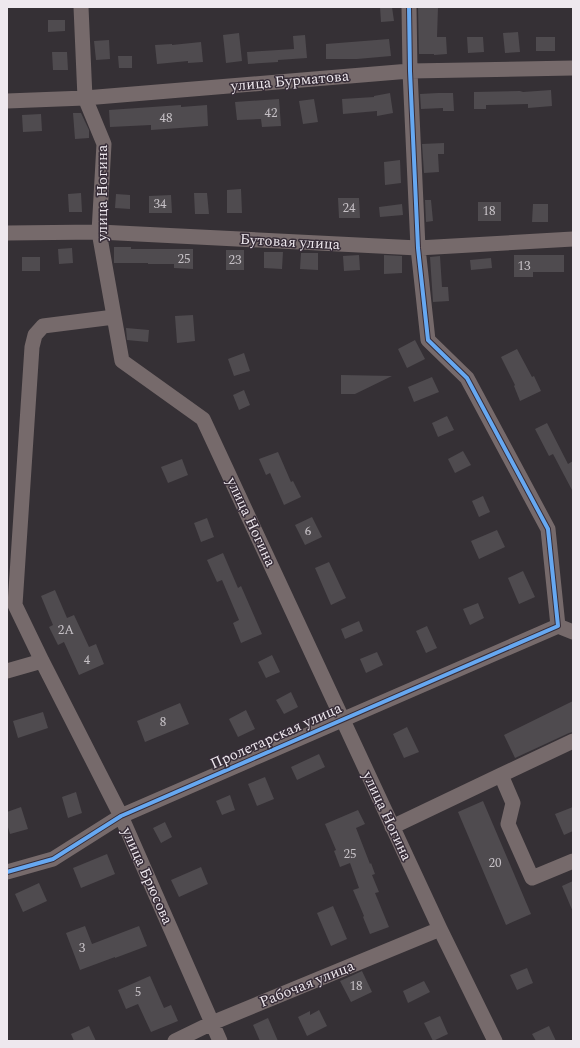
<svg xmlns="http://www.w3.org/2000/svg" width="580" height="1048" font-family="Spectral,serif">
<style>
.building{fill:#4f4b4f}
.lines{fill:none;stroke-linecap:round;stroke-linejoin:round}
.minor{stroke:#766a6b;stroke-width:15}
.cycleway-casing{stroke:#372d38;stroke-width:6}
.cycleway{stroke:#66a8f1;stroke-width:4}
.labels{text-anchor:middle;dominant-baseline:central;stroke-width:3;stroke-linejoin:round;paint-order:stroke}
.number-label{font-size:13px;fill:#c6c1c6}
.street-label{font-size:15px;fill:#eee8ee;stroke:#372d38}
</style>
<rect width="100%" height="100%" fill="#353035"/>
<path class="building" d="M 380,7 L 392,7 L 394,21 L 381,22 Z
M 418,7 L 438,7 L 437,37 L 446,37 L 447,54 L 434,55 L 434,54 L 419,54 Z
M 48,20 L 65,20 L 65,31 L 48,32 Z
M 518,32 L 520,52 L 505,53 L 503,33 Z
M 239,33 L 242,61 L 226,63 L 223,35 Z
M 305,35 L 307,58 L 278,60 L 278,62 L 248,64 L 247,52 L 294,49 L 293,36 Z
M 467,37 L 483,37 L 484,52 L 468,53 Z
M 536,37 L 555,37 L 555,51 L 536,51 Z
M 389,39 L 391,56 L 357,59 L 326,59 L 326,44 Z
M 109,40 L 110,59 L 96,60 L 94,41 Z
M 201,42 L 203,62 L 188,63 L 188,61 L 157,64 L 155,45 L 172,44 L 172,45 Z
M 52,52 L 67,52 L 68,70 L 53,70 Z
M 118,56 L 132,56 L 132,68 L 119,68 Z
M 551,90 L 552,106 L 528,108 L 528,104 L 486,105 L 486,109 L 474,109 L 474,92 L 520,91 L 523,92 Z
M 390,93 L 393,113 L 377,116 L 377,111 L 343,114 L 342,99 L 374,97 L 374,96 Z
M 438,93 L 453,93 L 454,111 L 443,111 L 443,108 L 421,109 L 420,94 Z
M 279,99 L 281,126 L 262,127 L 261,119 L 237,120 L 235,102 Z
M 314,99 L 318,122 L 303,124 L 299,101 Z
M 181,105 L 181,107 L 207,105 L 208,126 L 151,130 L 151,125 L 110,127 L 109,110 Z
M 73,113 L 81,113 L 89,130 L 89,138 L 75,139 Z
M 41,114 L 42,131 L 23,132 L 22,115 Z
M 444,143 L 444,154 L 438,154 L 439,172 L 424,173 L 422,144 Z
M 400,160 L 401,183 L 385,185 L 384,162 Z
M 241,189 L 242,213 L 227,213 L 227,190 Z
M 81,193 L 82,212 L 69,212 L 68,194 Z
M 194,193 L 207,193 L 209,214 L 195,214 Z
M 116,194 L 130,195 L 130,209 L 115,208 Z
M 171,195 L 172,213 L 149,213 L 149,196 Z
M 338,198 L 359,198 L 360,218 L 339,218 Z
M 425,200 L 431,200 L 433,221 L 426,222 Z
M 478,202 L 501,202 L 501,221 L 478,221 Z
M 402,204 L 403,215 L 380,217 L 379,207 Z
M 533,204 L 548,204 L 548,222 L 532,222 Z
M 114,247 L 131,247 L 131,249 L 193,249 L 193,269 L 174,268 L 174,264 L 148,264 L 148,263 L 114,263 Z
M 72,248 L 73,263 L 59,264 L 58,249 Z
M 226,250 L 244,250 L 244,270 L 226,270 Z
M 264,252 L 283,252 L 282,269 L 264,268 Z
M 301,253 L 318,253 L 318,270 L 300,269 Z
M 359,255 L 360,270 L 344,271 L 343,256 Z
M 384,255 L 402,256 L 402,273 L 384,274 Z
M 514,255 L 564,255 L 564,272 L 533,272 L 533,277 L 514,277 Z
M 440,256 L 442,287 L 448,287 L 449,301 L 433,302 L 430,257 Z
M 22,257 L 40,257 L 40,271 L 22,271 Z
M 491,258 L 492,268 L 471,270 L 470,260 Z
M 193,315 L 195,341 L 177,343 L 175,316 Z
M 126,328 L 149,330 L 148,342 L 127,340 Z
M 415,340 L 425,359 L 407,368 L 398,349 Z
M 517,349 L 532,377 L 534,376 L 541,391 L 520,401 L 514,386 L 515,385 L 501,357 Z
M 244,353 L 250,371 L 234,376 L 228,359 Z
M 341,375 L 392,376 L 355,394 L 341,394 Z
M 432,377 L 439,392 L 414,402 L 408,387 Z
M 244,390 L 250,405 L 239,410 L 233,395 Z
M 447,416 L 454,430 L 438,437 L 432,423 Z
M 547,423 L 568,464 L 573,461 L 573,492 L 553,454 L 549,456 L 535,429 Z
M 463,451 L 471,465 L 455,473 L 448,459 Z
M 278,452 L 291,482 L 293,481 L 301,497 L 284,505 L 270,473 L 266,475 L 259,459 Z
M 182,459 L 188,475 L 168,483 L 161,467 Z
M 483,496 L 490,512 L 479,517 L 472,501 Z
M 312,517 L 322,537 L 305,545 L 295,525 Z
M 207,518 L 214,537 L 201,542 L 194,523 Z
M 497,530 L 505,547 L 479,559 L 471,541 Z
M 223,553 L 238,588 L 241,586 L 262,634 L 241,643 L 233,623 L 239,620 L 222,580 L 217,582 L 207,560 Z
M 329,562 L 346,598 L 331,605 L 315,568 Z
M 523,571 L 535,597 L 519,604 L 508,578 Z
M 55,590 L 67,618 L 74,615 L 89,647 L 96,644 L 104,664 L 79,675 L 64,642 L 58,645 L 49,627 L 53,625 L 41,596 Z
M 478,603 L 484,618 L 470,625 L 463,609 Z
M 359,621 L 363,631 L 345,639 L 341,629 Z
M 427,626 L 437,648 L 426,653 L 416,631 Z
M 377,652 L 383,665 L 366,673 L 360,659 Z
M 272,655 L 280,672 L 266,678 L 258,662 Z
M 291,692 L 298,707 L 284,714 L 276,700 Z
M 573,701 L 573,732 L 569,733 L 515,758 L 504,735 Z
M 180,703 L 189,724 L 145,742 L 137,721 Z
M 246,710 L 255,729 L 238,737 L 229,719 Z
M 43,712 L 48,728 L 18,738 L 13,721 Z
M 407,727 L 419,752 L 404,758 L 393,734 Z
M 319,754 L 325,767 L 297,780 L 291,767 Z
M 265,777 L 274,799 L 257,806 L 248,784 Z
M 76,792 L 82,813 L 68,818 L 62,797 Z
M 230,795 L 235,810 L 222,815 L 216,801 Z
M 483,801 L 531,914 L 506,925 L 458,812 Z
M 21,807 L 28,829 L 10,834 L 7,824 L 7,812 Z
M 573,807 L 573,831 L 564,835 L 555,814 Z
M 358,810 L 365,824 L 356,828 L 370,864 L 371,863 L 375,874 L 372,875 L 379,892 L 375,893 L 389,927 L 370,934 L 363,917 L 364,916 L 353,890 L 359,888 L 350,863 L 340,867 L 334,851 L 336,850 L 325,824 Z
M 165,822 L 172,837 L 161,843 L 153,828 Z
M 107,854 L 115,874 L 81,888 L 73,868 Z
M 201,867 L 208,884 L 179,897 L 171,880 Z
M 573,881 L 573,912 L 562,886 Z
M 39,883 L 47,901 L 23,912 L 15,894 Z
M 333,906 L 347,939 L 331,946 L 317,913 Z
M 85,926 L 92,944 L 139,926 L 147,946 L 115,958 L 115,957 L 80,970 L 66,933 Z
M 527,968 L 533,983 L 517,990 L 510,975 Z
M 362,971 L 372,992 L 351,1002 L 340,981 Z
M 150,976 L 164,1008 L 171,1005 L 178,1021 L 151,1032 L 138,1004 L 126,1009 L 118,990 Z
M 424,981 L 430,992 L 408,1003 L 403,991 Z
M 319,1010 L 327,1026 L 307,1036 L 298,1017 L 310,1011 L 310,1015 Z
M 440,1016 L 448,1034 L 433,1041 L 424,1023 Z
M 268,1018 L 278,1041 L 260,1041 L 253,1025 Z
M 89,1026 L 96,1041 L 74,1041 L 71,1034 Z
M 549,1026 L 556,1041 L 536,1041 L 532,1034 Z"/>
<g class="lines">
<path class="minor" d="M 81,7 L 85,98 L 104,144 L 99,232 L 122,361 L 203,419 L 440,929 L 495,1041
M 409,7 L 410,71 L 418,248 L 428,340 L 467,378 L 548,529 L 558,626
M 7,101 L 85,98 L 410,71 L 573,68
M 7,233 L 99,232 L 418,248 L 573,239
M 114,317 L 43,326 L 35,335 L 32,347 L 15,605 L 42,661 L 121,816 L 220,1041
M 558,626 L 573,632
M 7,671 L 42,661
M 573,741 L 501,775 L 513,803 L 508,824 L 532,878 L 573,861
M 392,827 L 501,775
M 7,872 L 53,859 L 121,816 L 558,626
M 175,1041 L 212,1023 L 440,929"/>
<defs>
<path id="cycleway" d="M 7,872 L 53,859 L 121,816 L 558,626 L 548,529 L 467,378 L 428,340 L 418,248 L 410,71 L 409,7"/>
</defs>
<use href="#cycleway" class="cycleway-casing"/>
<use href="#cycleway" class="cycleway"/>
</g>
<g class="labels">
<g class="number-label">
<text x="271" y="113">42</text>
<text x="166" y="118">48</text>
<text x="160" y="204">34</text>
<text x="349" y="208">24</text>
<text x="489" y="211">18</text>
<text x="184" y="259">25</text>
<text x="235" y="260">23</text>
<text x="524" y="266">13</text>
<text x="308" y="531">6</text>
<text x="66" y="630">2А</text>
<text x="87" y="660">4</text>
<text x="163" y="722">8</text>
<text x="350" y="854">25</text>
<text x="495" y="863">20</text>
<text x="82" y="948">3</text>
<text x="356" y="986">18</text>
<text x="138" y="992">5</text>
</g>
<g class="street-label">
<text transform="translate(290 81) rotate(-5)">улица Бурматова</text>
<text transform="translate(102 193) rotate(-90)">улица Ногина</text>
<text transform="translate(290 242) rotate(3)">Бутовая улица</text>
<text transform="translate(251 522) rotate(65)">улица Ногина</text>
<text transform="translate(276 736) rotate(-24)">Пролетарская улица</text>
<text transform="translate(387 816) rotate(65)">улица Ногина</text>
<text transform="translate(147 876) rotate(66)">улица Брюсова</text>
<text transform="translate(307 984) rotate(-22)">Рабочая улица</text>
</g>
</g>
<rect width="580" height="1048" fill="none" stroke="#eee8ee" stroke-width="16"/>
</svg>
